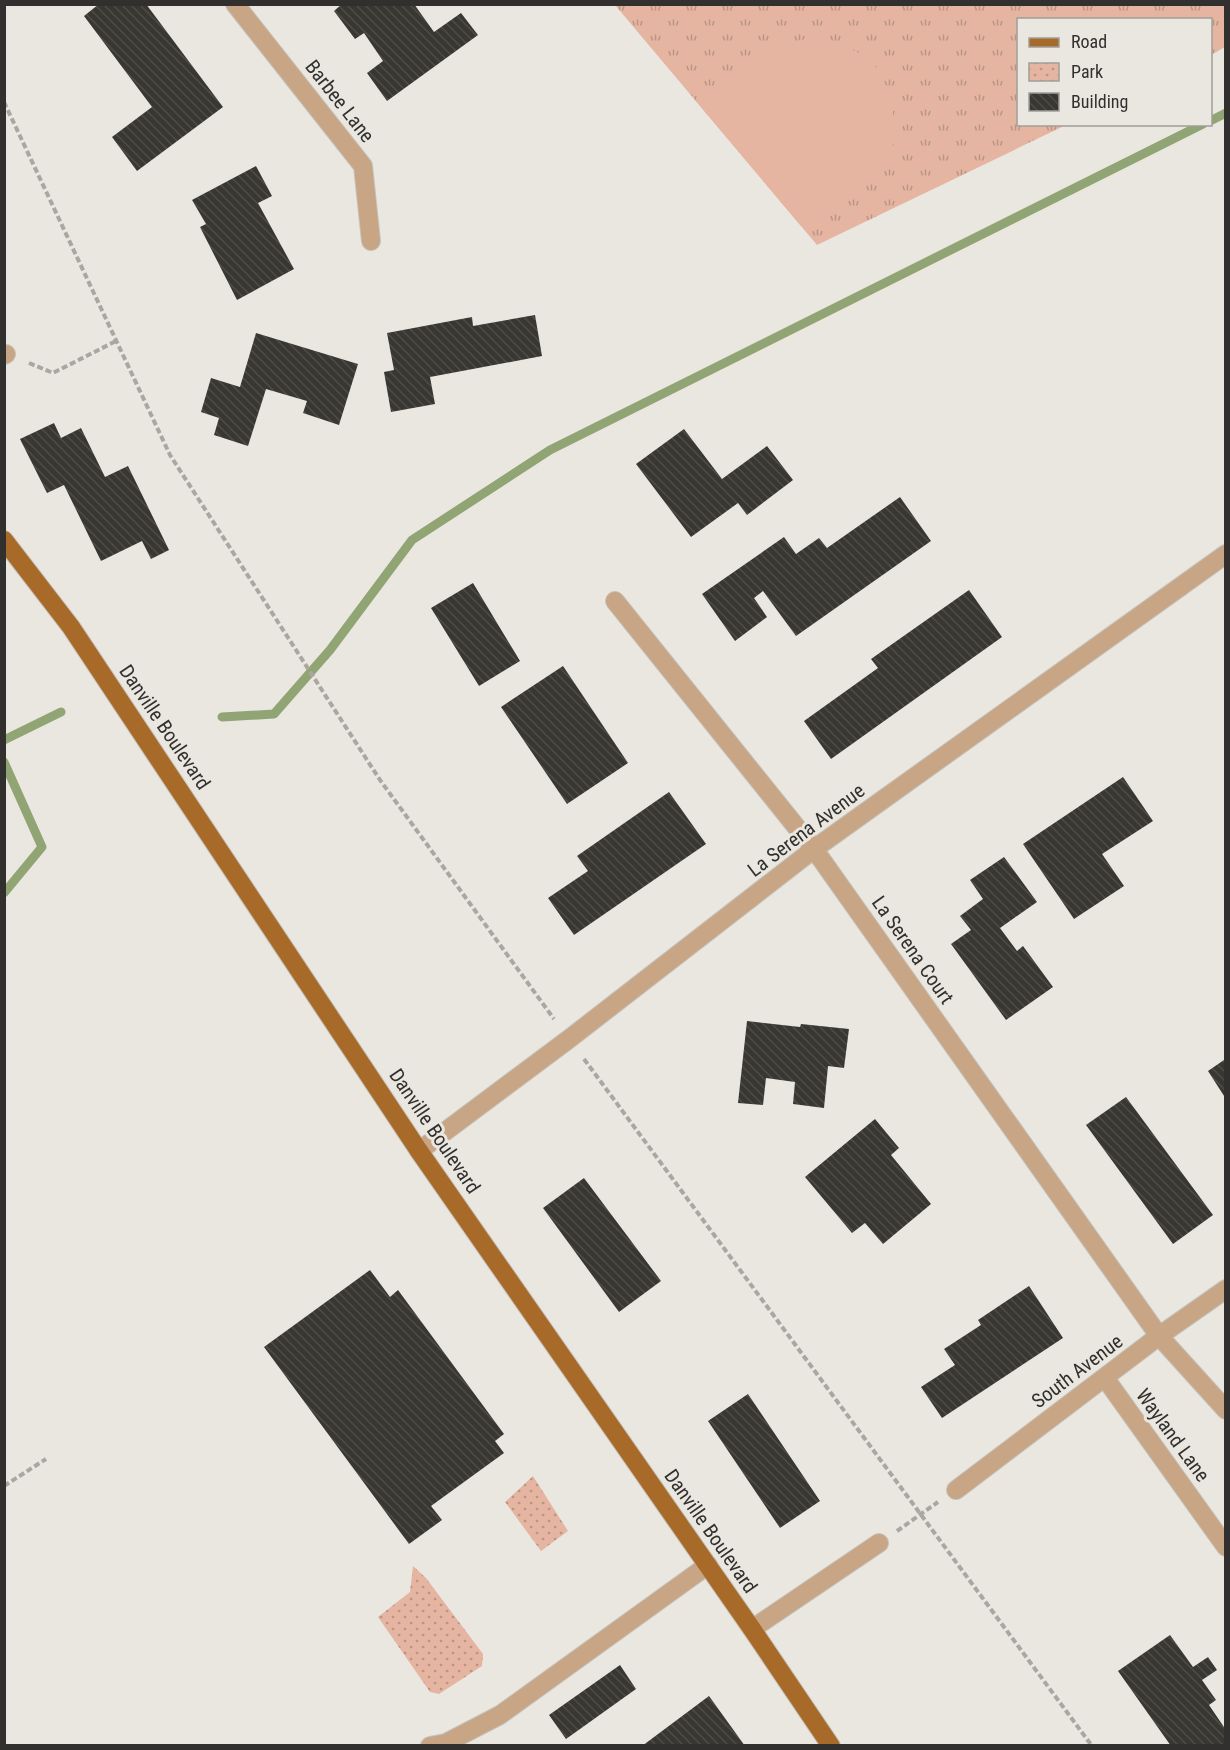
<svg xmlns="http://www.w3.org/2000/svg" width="1230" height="1750" font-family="'Roboto Condensed',sans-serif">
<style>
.grass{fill:url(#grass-tufts)}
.park{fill:url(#park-dots)}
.garden{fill:#e5b5a2}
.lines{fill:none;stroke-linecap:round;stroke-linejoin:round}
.stream{stroke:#91a574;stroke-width:9}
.building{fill:url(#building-back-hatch)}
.minor-casing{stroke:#c5c2bc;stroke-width:20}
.major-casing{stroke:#c5c2bc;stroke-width:20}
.path{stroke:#a9a7a1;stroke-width:4;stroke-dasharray:6 3;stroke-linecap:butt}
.minor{stroke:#c7a585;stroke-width:18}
.major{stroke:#a86a28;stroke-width:18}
.labels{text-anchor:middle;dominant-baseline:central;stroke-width:6;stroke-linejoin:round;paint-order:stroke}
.street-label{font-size:20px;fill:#31302e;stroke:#eae7e0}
</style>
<defs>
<pattern id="grass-tufts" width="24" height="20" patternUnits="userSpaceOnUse" patternTransform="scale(1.5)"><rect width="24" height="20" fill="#e5b5a2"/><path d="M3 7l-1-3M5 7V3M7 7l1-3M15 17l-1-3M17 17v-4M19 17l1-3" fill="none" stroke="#ba9484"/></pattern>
<pattern id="park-dots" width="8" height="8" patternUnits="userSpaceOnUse" patternTransform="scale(1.5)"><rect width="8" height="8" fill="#e5b5a2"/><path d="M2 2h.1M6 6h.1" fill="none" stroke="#ba9484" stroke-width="1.8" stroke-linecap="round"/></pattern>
<pattern id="building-back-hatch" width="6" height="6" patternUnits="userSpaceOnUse" patternTransform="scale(1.5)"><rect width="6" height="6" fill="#383732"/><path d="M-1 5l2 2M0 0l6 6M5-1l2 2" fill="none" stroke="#4d4c47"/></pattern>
</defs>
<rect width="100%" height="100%" fill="#eae7e0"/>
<path class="grass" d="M 615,5 L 1225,5 L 1225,47 L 1211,55 L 1210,20 L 1018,20 L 1018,124 L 1066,125 L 817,245 Z"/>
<path class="park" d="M 533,1476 L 568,1531 L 541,1551 L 505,1502 Z
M 413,1566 L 426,1578 L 483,1654 L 482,1666 L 439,1694 L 430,1692 L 378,1617 L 410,1592 Z"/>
<path class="garden" d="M 805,39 C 826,42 849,45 867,58 C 889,74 896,118 895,143 L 801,226 L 695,100 C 733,73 759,50 805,39 Z"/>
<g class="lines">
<path class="stream" d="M 1210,121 L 1226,113
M 222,717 L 274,714 L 330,650 L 412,540 L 550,450 L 1203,124
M 4,740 L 61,712
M 4,762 L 42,847 L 4,893"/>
</g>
<path class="building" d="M 99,4 L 146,4 L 223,107 L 137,171 L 112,137 L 152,107 L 84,16 Z
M 342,4 L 414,4 L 434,32 L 461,13 L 478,35 L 387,101 L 367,73 L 383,61 L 364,33 L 355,39 L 334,11 Z
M 256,166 L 272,196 L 258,203 L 294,269 L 237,300 L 200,227 L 206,224 L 192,200 Z
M 535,315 L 542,356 L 430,377 L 435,404 L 391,412 L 384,372 L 394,370 L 387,333 L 472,317 L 473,326 Z
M 256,333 L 358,364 L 339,425 L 303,413 L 307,401 L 266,389 L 248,446 L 214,435 L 219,418 L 201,412 L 211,378 L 240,387 Z
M 54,423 L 61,438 L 81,428 L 105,477 L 128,466 L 169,550 L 151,559 L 142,541 L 101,561 L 64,485 L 47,493 L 20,439 Z
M 684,429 L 722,479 L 767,446 L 793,480 L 747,515 L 738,503 L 691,537 L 636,464 Z
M 900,497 L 931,541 L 796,636 L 763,591 L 754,598 L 767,617 L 735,641 L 702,594 L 784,537 L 796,554 L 819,538 L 827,548 Z
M 473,583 L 520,661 L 479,686 L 431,608 Z
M 969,590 L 1002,637 L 831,759 L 804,721 L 878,668 L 871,659 Z
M 563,666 L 628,763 L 567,804 L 501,707 Z
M 1123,777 L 1153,821 L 1102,854 L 1124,886 L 1074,919 L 1023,844 Z
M 669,792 L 706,844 L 574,935 L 548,898 L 588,871 L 577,856 Z
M 1004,857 L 1037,902 L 1000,928 L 1017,951 L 1023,946 L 1053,987 L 1006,1020 L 951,944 L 971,930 L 960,916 L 983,899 L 970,880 Z
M 747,1021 L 800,1027 L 801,1024 L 849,1029 L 844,1068 L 828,1066 L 824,1108 L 793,1104 L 795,1082 L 766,1078 L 763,1105 L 738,1103 Z
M 1224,1060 L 1226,1062 L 1226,1099 L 1208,1071 Z
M 1126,1097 L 1213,1215 L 1173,1244 L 1086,1125 Z
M 875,1119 L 899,1148 L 891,1155 L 931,1204 L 883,1244 L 865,1223 L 852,1233 L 805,1177 Z
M 584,1178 L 661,1281 L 619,1312 L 543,1208 Z
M 370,1270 L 390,1297 L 398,1290 L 504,1434 L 495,1441 L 504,1453 L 431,1506 L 442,1520 L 409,1544 L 264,1347 Z
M 1029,1286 L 1063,1338 L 942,1418 L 921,1387 L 955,1365 L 944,1349 L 981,1325 L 978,1320 Z
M 748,1394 L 820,1501 L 780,1528 L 708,1421 Z
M 1170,1635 L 1193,1667 L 1208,1657 L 1217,1670 L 1202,1680 L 1216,1700 L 1209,1705 L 1226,1730 L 1226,1746 L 1171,1746 L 1118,1671 Z
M 620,1665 L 636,1689 L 566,1739 L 549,1715 Z
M 709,1696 L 745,1746 L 642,1746 Z"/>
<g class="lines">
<defs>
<path id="minor" d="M 235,4 L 363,166 L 371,241
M 4,355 L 6,354
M 615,601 L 814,849 L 1159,1336 L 1226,1410
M 419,1151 L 569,1039 L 814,849 L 1226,554
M 1105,1378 L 1226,1547
M 956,1490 L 1159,1336 L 1226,1289
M 752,1629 L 879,1543
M 430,1746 L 446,1743 L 500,1715 L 708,1565"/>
<path id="major" d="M 4,540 L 71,627 L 419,1151 L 752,1629 L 831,1746"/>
</defs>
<use href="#minor" class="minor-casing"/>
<use href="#major" class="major-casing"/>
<path class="path" d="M 4,102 L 170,455 L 380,780 L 554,1019
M 29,363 L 53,373 L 116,341
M 584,1059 L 1092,1746
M 4,1486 L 46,1459
M 897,1531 L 938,1502"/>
<use href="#minor" class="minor"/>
<use href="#major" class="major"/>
</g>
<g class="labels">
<g class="street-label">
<text transform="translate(340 101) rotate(52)">Barbee Lane</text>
<text transform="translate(165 727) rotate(56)">Danville Boulevard</text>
<text transform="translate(806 830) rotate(-37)">La Serena Avenue</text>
<text transform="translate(913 950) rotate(55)">La Serena Court</text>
<text transform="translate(435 1131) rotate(56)">Danville Boulevard</text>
<text transform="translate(1077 1371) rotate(-37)">South Avenue</text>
<text transform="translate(1173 1435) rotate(54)">Wayland Lane</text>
<text transform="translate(711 1531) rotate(55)">Danville Boulevard</text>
</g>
</g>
<rect width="1230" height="1750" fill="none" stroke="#31302e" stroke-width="12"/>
<rect x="1017" y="18" width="195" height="108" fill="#eae7e0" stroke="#a09e99" stroke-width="1.5"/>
<rect x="1029" y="38" width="30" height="9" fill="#a86a28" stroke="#a09e99" stroke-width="1.5"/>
<text x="1071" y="48" font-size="18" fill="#31302e">Road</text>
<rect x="1029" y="63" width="30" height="18" fill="url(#park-dots)" stroke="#a09e99" stroke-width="1.5"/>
<text x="1071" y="78" font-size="18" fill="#31302e">Park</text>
<rect x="1029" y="93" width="30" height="18" fill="url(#building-back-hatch)" stroke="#a09e99" stroke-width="1.5"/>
<text x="1071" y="108" font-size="18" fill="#31302e">Building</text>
</svg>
